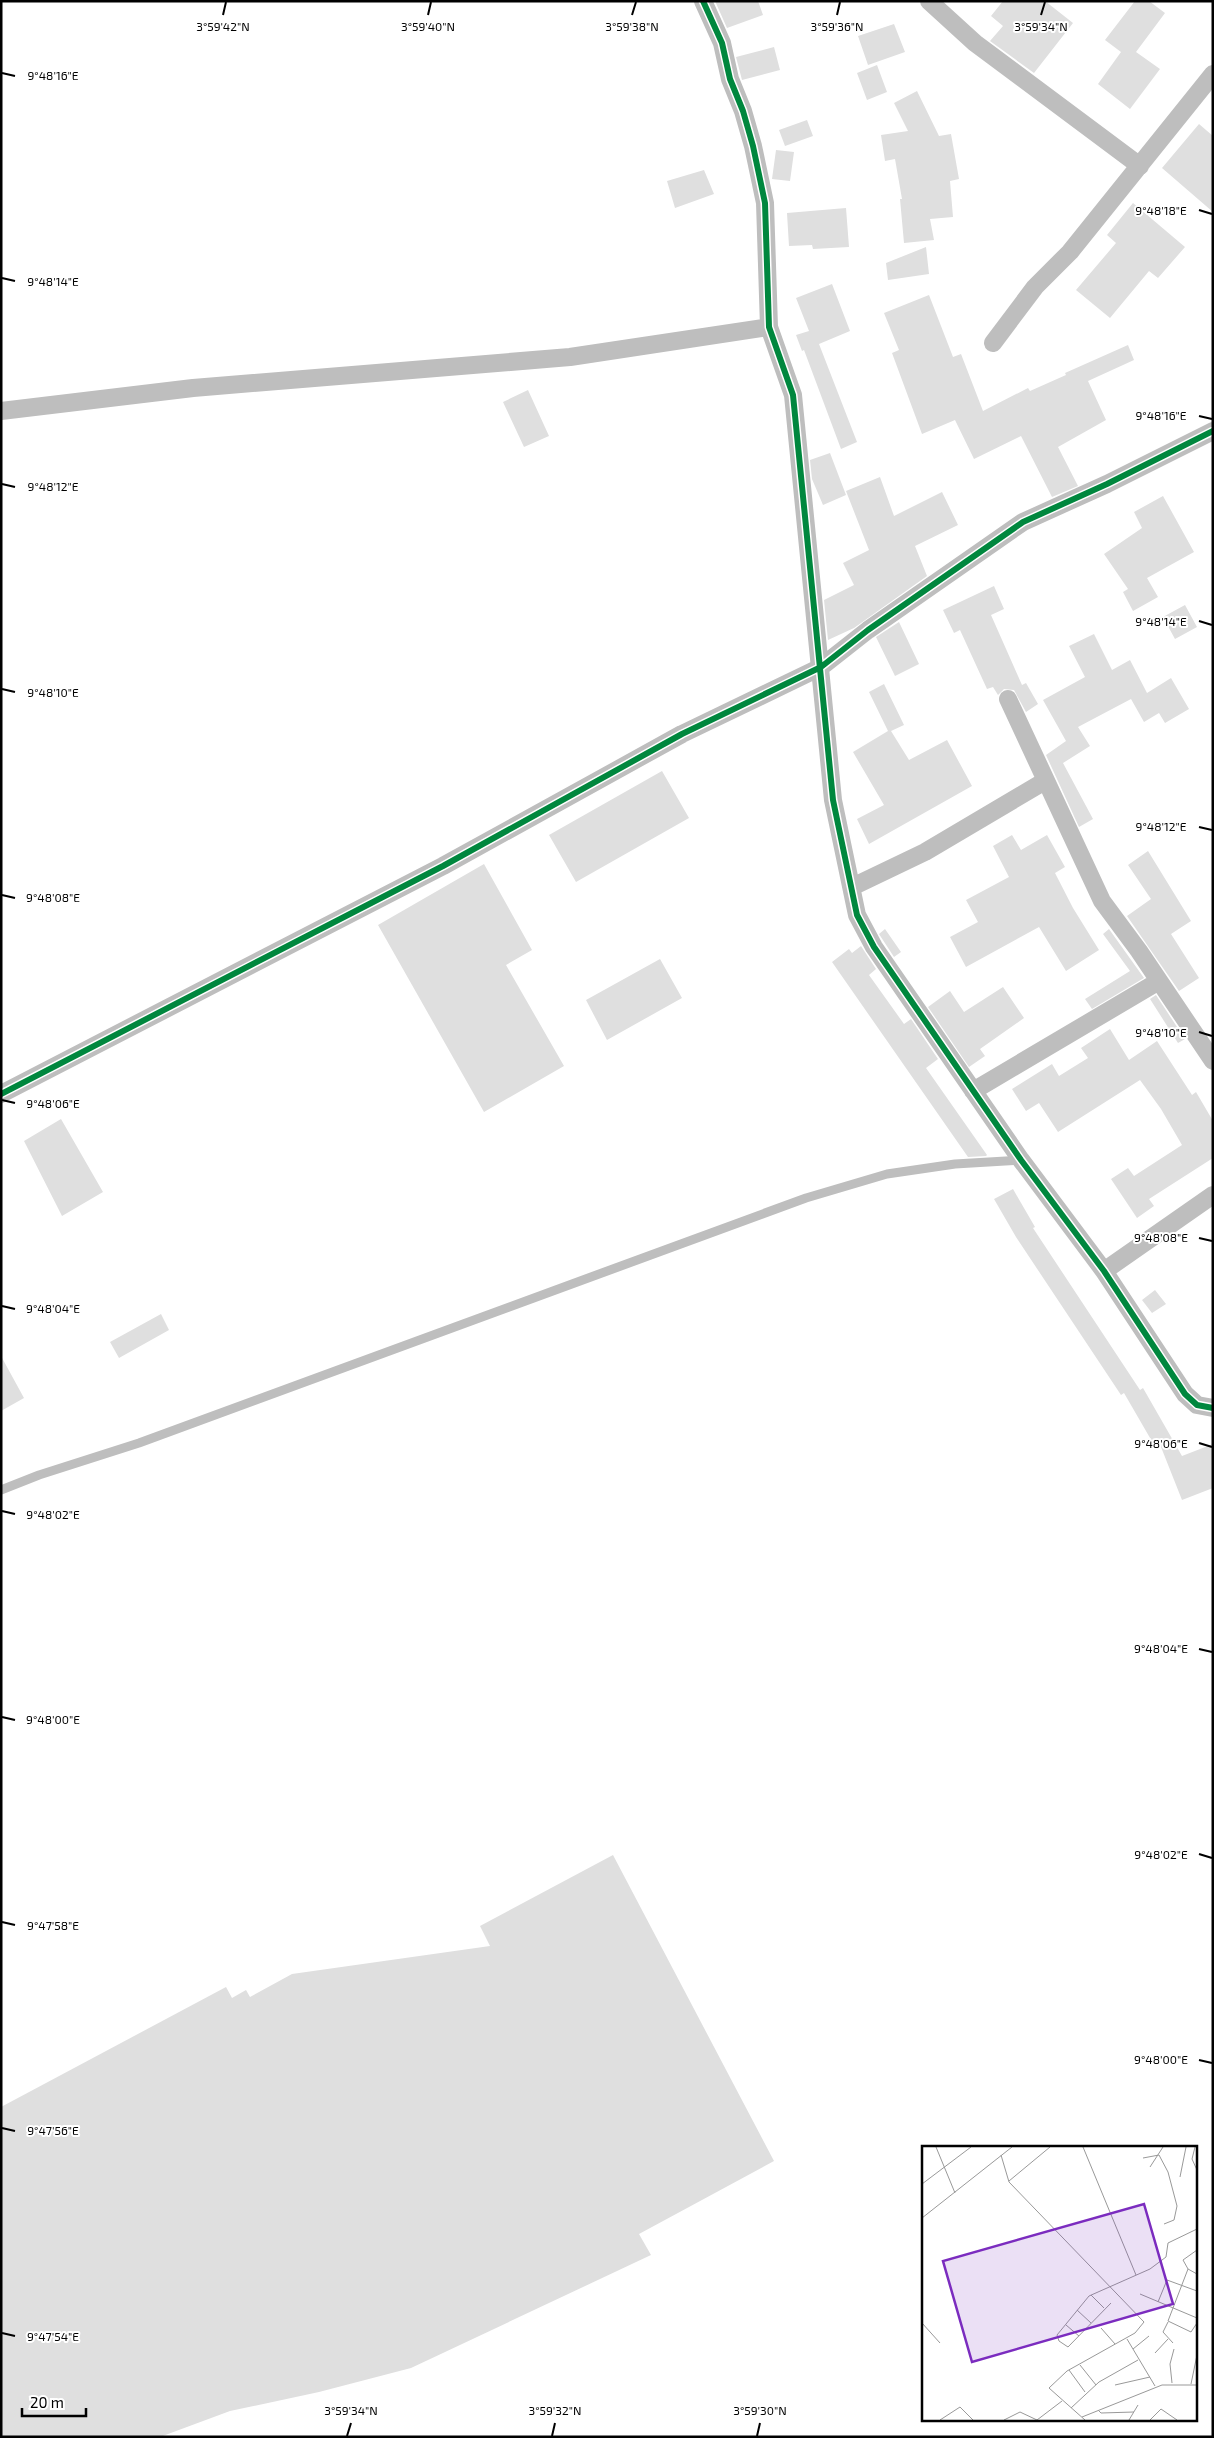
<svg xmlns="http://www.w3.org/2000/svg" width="1214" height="2438" font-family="'Exo 2',sans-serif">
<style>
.building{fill:#dfdfdf}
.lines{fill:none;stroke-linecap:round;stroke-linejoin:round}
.service{stroke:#bebebe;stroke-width:9}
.minor{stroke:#bebebe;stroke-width:18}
.cycleway-casing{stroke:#fff;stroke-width:9}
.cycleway{stroke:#00873e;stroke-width:6}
.ticks{fill:none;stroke:#000;stroke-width:2}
.inset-road{fill:none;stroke:#999;stroke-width:1}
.view{fill:#7b2cbf;fill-opacity:0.15;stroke:#7b2cbf;stroke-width:2.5}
.inset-edge{fill:none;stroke:#000;stroke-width:2.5}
.ticks-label{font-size:12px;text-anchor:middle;fill:#000;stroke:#fff;stroke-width:4;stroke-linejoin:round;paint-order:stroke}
</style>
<rect width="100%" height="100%" fill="#fff"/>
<path class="building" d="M 715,1 L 758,1 L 763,15 L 727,28 Z
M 1003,1 L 1045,1 L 1073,23 L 1034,73 L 990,41 L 1003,26 L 991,16 Z
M 1135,1 L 1149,1 L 1165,13 L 1136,52 L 1160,69 L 1130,109 L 1098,84 L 1121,52 L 1105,40 Z
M 894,24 L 905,52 L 868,65 L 858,36 Z
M 774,47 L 780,70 L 742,80 L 736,57 Z
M 877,65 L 887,92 L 867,100 L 857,73 Z
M 917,91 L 939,136 L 951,134 L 959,179 L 950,181 L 953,217 L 930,219 L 934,240 L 904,243 L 900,199 L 902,199 L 895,159 L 885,161 L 881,135 L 908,131 L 894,103 Z
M 807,120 L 813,136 L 785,146 L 779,130 Z
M 1199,124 L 1213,136 L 1213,212 L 1162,168 Z
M 776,150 L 794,152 L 790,181 L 772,179 Z
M 704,170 L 714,194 L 675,208 L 667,181 Z
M 1133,203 L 1185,247 L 1158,278 L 1149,271 L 1110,318 L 1076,290 L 1116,243 L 1107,235 Z
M 846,208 L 849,247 L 813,249 L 812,245 L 789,246 L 787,213 Z
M 926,247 L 929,274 L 888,280 L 886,263 Z
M 832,284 L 850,331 L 819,344 L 857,442 L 841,449 L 804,350 L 802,351 L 796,335 L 809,331 L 796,298 Z
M 929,295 L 953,357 L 961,354 L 983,411 L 1028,388 L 1030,391 L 1066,375 L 1065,373 L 1128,345 L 1134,360 L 1088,381 L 1106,420 L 1058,447 L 1078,486 L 1052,497 L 1021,436 L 974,459 L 955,420 L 922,434 L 892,353 L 899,350 L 884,313 Z
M 528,390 L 549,436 L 524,447 L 503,402 Z
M 830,453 L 846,495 L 823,505 L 812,479 L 810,460 Z
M 880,477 L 894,516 L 942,492 L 958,525 L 915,546 L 927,576 L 854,628 L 828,640 L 824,600 L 854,585 L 843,563 L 869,550 L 846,491 Z
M 1163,496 L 1194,552 L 1147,578 L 1158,597 L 1133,611 L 1123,592 L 1128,589 L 1104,554 L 1142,528 L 1134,512 Z
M 994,586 L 1004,609 L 991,615 L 1022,685 L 1026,683 L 1038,704 L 1026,712 L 1014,690 L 1004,689 L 998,695 L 993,687 L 987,689 L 960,630 L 954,633 L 943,610 Z
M 1185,605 L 1197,627 L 1175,639 L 1163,617 Z
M 899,622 L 919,664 L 895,676 L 876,637 Z
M 1094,634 L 1112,670 L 1130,660 L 1147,693 L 1171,678 L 1189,709 L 1165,723 L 1159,713 L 1144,722 L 1131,699 L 1078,727 L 1090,746 L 1063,763 L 1093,819 L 1079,827 L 1046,755 L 1066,741 L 1043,700 L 1085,677 L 1069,646 Z
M 884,684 L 904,725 L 891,731 L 909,760 L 947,740 L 972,786 L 869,844 L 857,819 L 884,805 L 853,752 L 888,731 L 869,692 Z
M 662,771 L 689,818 L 576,882 L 549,835 Z
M 1012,835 L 1021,850 L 1047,835 L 1065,867 L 1055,873 L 1073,908 L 1099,950 L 1066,971 L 1039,927 L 966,967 L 950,937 L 978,922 L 966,900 L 1009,877 L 993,846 Z
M 1148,851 L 1191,921 L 1171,934 L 1199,978 L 1179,991 L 1127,916 L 1151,899 L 1128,865 Z
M 484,864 L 532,950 L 506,965 L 564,1066 L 484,1112 L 378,925 Z
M 885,929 L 901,952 L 894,957 L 879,934 Z
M 1109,929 L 1144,978 L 1092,1009 L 1085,999 L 1130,971 L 1103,934 Z
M 861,946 L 876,969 L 869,975 L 904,1024 L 911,1019 L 938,1059 L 926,1068 L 987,1155 L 986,1156 L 968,1157 L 832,962 L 849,949 L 852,953 Z
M 660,959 L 682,998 L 607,1040 L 586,1000 Z
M 1003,987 L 1024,1018 L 980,1049 L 985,1056 L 969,1067 L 928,1007 L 950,991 L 964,1012 Z
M 1156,995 L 1185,1039 L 1178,1043 L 1150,999 Z
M 1110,1029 L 1129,1060 L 1157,1041 L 1192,1095 L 1196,1092 L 1213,1121 L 1213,1158 L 1149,1199 L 1154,1206 L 1137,1218 L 1111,1179 L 1128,1168 L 1134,1176 L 1182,1145 L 1161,1109 L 1140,1080 L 1058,1132 L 1039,1103 L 1026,1111 L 1012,1089 L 1052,1064 L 1059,1076 L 1088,1058 L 1081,1048 Z
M 61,1119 L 103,1192 L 62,1216 L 24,1141 Z
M 1013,1189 L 1035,1227 L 1033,1228 L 1140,1390 L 1143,1388 L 1182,1456 L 1213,1444 L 1213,1488 L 1182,1500 L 1161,1447 L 1157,1450 L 1124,1393 L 1121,1395 L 1016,1237 L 994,1199 Z
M 1155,1290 L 1166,1304 L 1152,1313 L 1142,1300 Z
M 161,1314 L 169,1330 L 119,1358 L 110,1342 Z
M 1,1356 L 24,1398 L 1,1411 Z
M 613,1855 L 774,2161 L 639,2234 L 651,2255 L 411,2368 L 319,2392 L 230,2411 L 160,2437 L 1,2437 L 1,2107 L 226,1987 L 232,1998 L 246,1990 L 250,1997 L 292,1974 L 490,1946 L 480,1926 Z"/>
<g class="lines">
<path class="service" d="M 1,1490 L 39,1475 L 139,1443 L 806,1198 L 887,1174 L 955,1164 L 1021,1160"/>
<path class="minor" d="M 703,1 L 722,43 L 730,79 L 743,111 L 753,146 L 765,203 L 769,327 L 793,395 L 833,800 L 857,915 L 874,947 L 1021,1160 L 1104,1271 L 1185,1394 L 1197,1405 L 1213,1408
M 929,1 L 975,43 L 1140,166
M 993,343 L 1035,287 L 1070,252 L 1213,74
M 1,411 L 193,388 L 570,357 L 769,327
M 1008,699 L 1102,901 L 1139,951 L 1213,1061
M 852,887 L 925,852 L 1045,781
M 973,1091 L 1159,981
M 1,1094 L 443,866 L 682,734 L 821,667 L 868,630 L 1023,522 L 1107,484 L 1213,431
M 1104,1271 L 1213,1195"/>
<defs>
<path id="cycleway" d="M 703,1 L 722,43 L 730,79 L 743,111 L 753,146 L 765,203 L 769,327 L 793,395 L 833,800 L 857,915 L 874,947 L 1021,1160 L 1104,1271 L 1185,1394 L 1197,1405 L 1213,1408
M 1,1094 L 443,866 L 682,734 L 821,667 L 868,630 L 1023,522 L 1107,484 L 1213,431"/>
</defs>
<use href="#cycleway" class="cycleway-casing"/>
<use href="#cycleway" class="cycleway"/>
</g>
<path class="ticks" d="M 223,15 L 226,2M 428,15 L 431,2M 632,15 L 636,2M 837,15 L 840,2M 1041,15 L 1045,2M 2,73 L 15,76M 1199,210 L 1212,214M 2,278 L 15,281M 1199,416 L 1212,419M 2,484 L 15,487M 1199,621 L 1212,625M 2,689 L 15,692M 1199,827 L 1212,830M 2,895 L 15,898M 1199,1032 L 1212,1036M 2,1100 L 15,1103M 1199,1238 L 1212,1241M 2,1306 L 15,1309M 1199,1443 L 1212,1447M 2,1511 L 15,1514M 1199,1649 L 1212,1652M 2,1717 L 15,1720M 1199,1854 L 1212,1858M 2,1922 L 15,1925M 1199,2060 L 1212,2063M 2,2128 L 15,2131M 2,2333 L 15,2336M 347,2436 L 351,2423M 552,2436 L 555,2423M 757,2436 L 760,2423"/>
<g transform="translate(922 2146)">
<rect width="275" height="275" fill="#fff"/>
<path class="inset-road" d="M 14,1 L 33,47M 161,1 L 214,129M 273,1 L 270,13 L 275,24M 79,9 L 87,36 L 222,176 L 213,187 L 145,225 L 127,242 L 163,274M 221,12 L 237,9 L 246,26 L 255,60 L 252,74 L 242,78M 228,21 L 241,1M 258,31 L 264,1M 87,35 L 128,1M 0,38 L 49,1M 0,72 L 90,1M 275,104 L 261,114 L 266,123 L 275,128M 266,123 L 246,175 L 269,186 L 275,177M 218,148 L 275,172M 169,149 L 182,162M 236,156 L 245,134 L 275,145M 189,157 L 146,201 L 137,195 L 135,189 L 167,150 L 228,123 L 244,111 L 246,97 L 275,83M 155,164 L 169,177M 246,176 L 241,186 L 251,197M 0,177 L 18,197M 144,179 L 157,190M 179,182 L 193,198M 205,193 L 233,240M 211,203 L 227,190M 233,207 L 246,193M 158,219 L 174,239M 147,224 L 163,246M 250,237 L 248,218 L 252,203M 269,238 L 275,209M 193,239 L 228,231M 149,262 L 177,236 L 216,214M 176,264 L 179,267 L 212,266M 160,271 L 240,239 L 275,239M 18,274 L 38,261 L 51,274M 82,274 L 98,266 L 115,274 L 140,255M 207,274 L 216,259M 228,274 L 239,263 L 255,274"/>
<path class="view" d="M 222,58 L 251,158 L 50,216 L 21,115 Z"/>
<rect width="275" height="275" class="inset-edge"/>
</g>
<g class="ticks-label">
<text x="223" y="31">3°59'42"N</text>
<text x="428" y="31">3°59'40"N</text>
<text x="632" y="31">3°59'38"N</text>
<text x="837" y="31">3°59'36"N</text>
<text x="1041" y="31">3°59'34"N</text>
<text x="53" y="80">9°48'16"E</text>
<text x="1161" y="215">9°48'18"E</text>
<text x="53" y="286">9°48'14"E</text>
<text x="1161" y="420">9°48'16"E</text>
<text x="53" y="491">9°48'12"E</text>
<text x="1161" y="626">9°48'14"E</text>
<text x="53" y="697">9°48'10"E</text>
<text x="1161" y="831">9°48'12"E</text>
<text x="53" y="902">9°48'08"E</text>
<text x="1161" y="1037">9°48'10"E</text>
<text x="53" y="1108">9°48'06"E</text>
<text x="1161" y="1242">9°48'08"E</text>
<text x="53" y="1313">9°48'04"E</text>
<text x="1161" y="1448">9°48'06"E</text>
<text x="53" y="1519">9°48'02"E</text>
<text x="1161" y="1653">9°48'04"E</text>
<text x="53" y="1724">9°48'00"E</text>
<text x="1161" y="1859">9°48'02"E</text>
<text x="53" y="1930">9°47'58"E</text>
<text x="1161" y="2064">9°48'00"E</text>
<text x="53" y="2135">9°47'56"E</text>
<text x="53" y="2341">9°47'54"E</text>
<text x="351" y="2415">3°59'34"N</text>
<text x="555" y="2415">3°59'32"N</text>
<text x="760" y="2415">3°59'30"N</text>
</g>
<rect width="1214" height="2438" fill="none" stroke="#000000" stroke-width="5"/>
<path d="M22 2408v8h64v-8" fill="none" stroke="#000000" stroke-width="2.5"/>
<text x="30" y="2408" font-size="15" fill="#000000" stroke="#ffffff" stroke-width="4" paint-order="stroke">20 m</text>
</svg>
